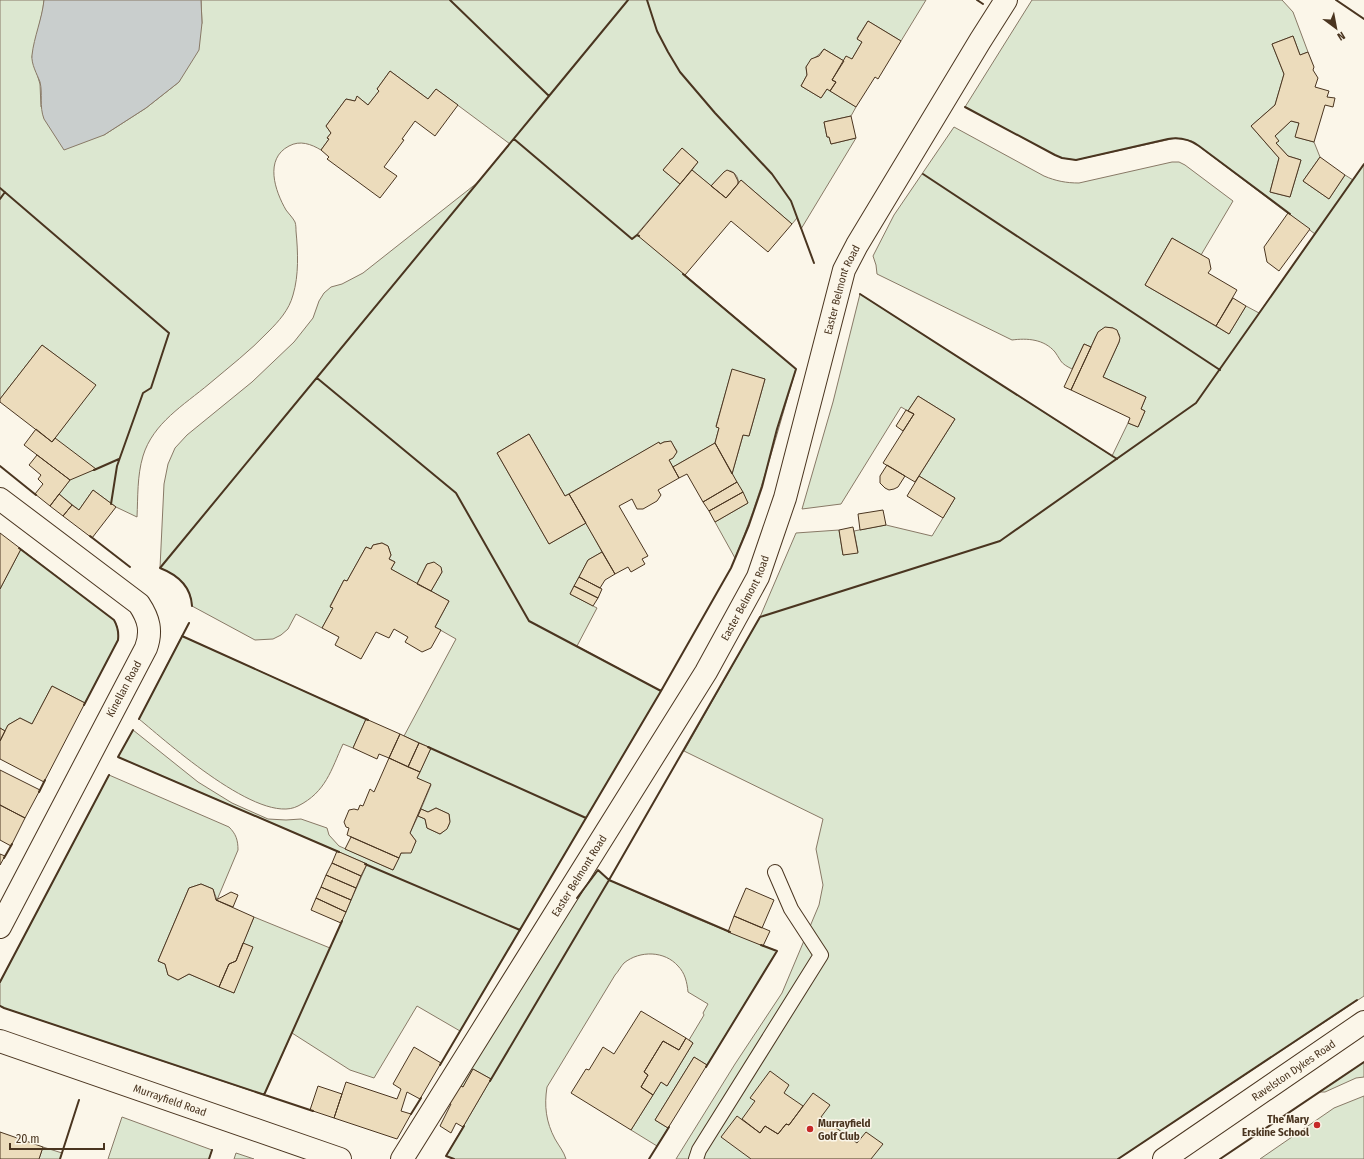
<svg xmlns="http://www.w3.org/2000/svg" width="1364" height="1159" font-family="'Fira Sans Condensed',sans-serif">
<style>
.green{fill:#dce7d0;stroke:#887966}
.water{fill:#c9cecd;stroke:#887966}
.building{fill:#ecdcbc;stroke:#4a3520}
.lines{fill:none;stroke-linecap:round;stroke-linejoin:round}
.service-casing{stroke:#4a3520;stroke-width:16}
.minor-casing{stroke:#4a3520;stroke-width:24}
.tertiary-casing{stroke:#4a3520;stroke-width:24}
.service{stroke:#fbf6e9;stroke-width:14}
.minor{stroke:#fbf6e9;stroke-width:22}
.tertiary{stroke:#fbf6e9;stroke-width:22}
.wall{stroke:#4a3520;stroke-width:2}
.poi-dot{fill:#c62828;stroke:#fbf6e9;stroke-width:1.5}
.labels{text-anchor:middle;dominant-baseline:central;stroke-width:3;stroke-linejoin:round;paint-order:stroke}
.street-label{font-size:11px;fill:#4a3520;stroke:#fbf6e9}
.poi-label{font-size:11px;font-weight:bold;fill:#4a3520;stroke:#fbf6e9;text-anchor:end}
</style>
<rect width="100%" height="100%" fill="#fbf6e9"/>
<path class="green" d="M 0,0 L 44,0 L 43,9 L 32,57 L 40,84 L 41,107 L 104,135 L 146,108 L 179,82 L 202,23 L 201,0 L 926,0 L 901,41 L 868,21 L 857,38 L 862,42 L 852,59 L 844,61 L 824,49 C 818,57 812,58 806,67 L 807,75 L 801,86 L 821,98 L 827,89 L 856,107 L 851,116 L 824,122 L 827,137 L 829,137 L 831,144 L 856,138 L 801,229 L 797,218 L 792,224 L 741,180 L 738,184 C 739,178 736,174 731,171 L 724,172 L 711,186 L 692,170 L 698,162 L 682,148 L 663,170 L 680,184 L 637,234 L 796,369 C 777,432 761,497 735,558 L 715,522 L 748,503 L 732,474 L 743,435 L 749,436 L 765,379 L 732,370 L 716,426 L 719,428 L 715,443 L 673,467 L 669,460 L 673,458 L 677,451 L 671,442 L 664,442 L 660,444 L 658,443 L 565,496 L 529,434 L 497,453 L 549,544 L 586,523 L 602,552 L 588,560 L 570,594 L 597,608 L 577,646 L 661,691 L 460,1031 L 417,1006 L 374,1078 L 350,1070 L 292,1033 L 264,1095 L 4,1008 L 0,1006 L 0,982 L 109,775 L 229,827 C 236,834 238,840 238,850 L 217,900 L 213,889 L 201,884 L 189,888 L 158,961 L 165,964 L 168,975 L 178,980 L 189,974 L 234,993 L 243,943 L 254,917 L 330,948 L 367,864 L 118,757 L 133,730 L 198,782 L 232,803 L 268,819 L 286,820 L 301,819 L 327,828 L 329,835 L 339,846 L 393,870 L 401,853 L 411,852 L 416,841 L 410,833 L 418,816 L 425,819 L 427,828 L 440,834 C 449,828 451,824 449,814 L 436,808 L 428,812 L 421,809 L 431,785 L 417,778 L 431,748 L 404,736 L 456,639 L 435,627 L 449,601 L 431,591 L 442,572 L 440,567 L 434,563 L 427,564 L 417,584 L 391,569 L 395,562 L 389,559 L 391,555 L 388,546 L 382,543 L 373,545 L 371,549 L 366,547 L 347,581 L 344,580 L 330,606 L 333,608 L 322,628 L 296,614 L 288,629 L 281,635 L 273,639 L 255,640 L 192,606 C 191,586 178,575 160,568 L 164,484 L 168,464 L 175,448 L 187,435 L 252,382 L 294,342 L 313,318 L 319,301 L 324,293 L 331,287 L 342,284 L 363,273 L 477,183 L 510,144 L 436,89 L 428,99 L 390,71 L 377,89 L 379,91 L 368,105 L 358,97 L 355,101 L 346,99 L 326,126 L 331,133 L 327,138 L 329,139 L 321,150 C 311,144 300,140 289,146 C 264,159 275,191 286,210 C 289,214 293,218 295,222 C 296,225 296,229 296,231 C 298,252 299,275 293,295 C 289,310 279,321 268,332 C 250,351 229,367 209,384 C 184,405 153,423 143,456 C 137,476 138,497 137,517 L 116,507 L 93,490 L 79,510 L 59,494 L 70,480 L 55,438 L 95,385 L 42,345 L 0,399 Z
M 1032,0 L 1282,0 L 1293,12 L 1308,52 L 1300,55 L 1293,36 L 1272,44 L 1284,74 L 1275,105 L 1251,126 L 1279,158 L 1270,192 L 1290,197 L 1301,160 L 1288,156 L 1276,143 L 1275,136 L 1291,121 L 1299,123 L 1296,137 L 1314,142 L 1320,157 L 1303,181 L 1329,199 L 1345,175 L 1353,180 L 1364,164 L 1364,996 L 1118,1159 L 676,1159 L 735,1064 L 782,993 L 819,905 L 823,885 L 816,849 L 823,819 L 684,751 L 760,617 L 796,533 L 839,530 L 843,555 L 858,552 L 854,531 L 886,525 L 932,536 L 955,498 L 919,476 L 955,419 L 918,396 L 908,411 L 901,407 L 841,504 L 802,509 L 833,402 L 860,294 L 1112,456 L 1128,423 L 1138,427 L 1145,411 L 1141,409 L 1146,397 L 1103,377 L 1119,342 L 1119,334 L 1113,328 C 1099,325 1096,336 1091,347 L 1084,344 L 1072,369 C 1060,363 1062,362 1055,352 C 1044,339 1027,338 1012,340 L 877,274 L 876,265 L 873,256 L 894,215 L 954,127 L 1044,176 C 1056,181 1066,183 1079,183 L 1172,162 L 1179,162 L 1185,165 L 1233,201 L 1201,255 L 1172,238 L 1145,285 L 1229,334 L 1246,306 L 1259,313 L 1315,234 L 1192,141 L 1176,138 L 1076,160 L 1062,158 L 1055,155 L 965,107 Z
M 21,549 L 114,620 C 118,627 119,632 118,640 L 85,703 L 52,686 L 32,724 L 20,718 L 8,725 L 5,731 L 0,728 L 0,589 Z
M 182,636 L 366,719 L 353,748 L 343,744 C 331,770 326,792 298,806 C 260,826 167,742 139,719 Z
M 598,870 L 609,880 L 695,918 L 777,951 L 707,1065 L 694,1057 L 655,1120 L 668,1128 L 657,1146 L 631,1130 L 661,1082 L 667,1086 L 693,1043 L 689,1040 L 704,1015 L 703,1013 L 708,1004 L 688,992 C 687,982 685,973 678,966 C 665,951 640,950 624,963 C 621,966 618,972 615,975 L 547,1087 C 544,1106 546,1122 555,1139 C 559,1146 564,1152 566,1159 L 454,1159 L 446,1156 L 491,1079 L 473,1069 L 463,1087 L 459,1085 L 549,936 Z
M 1364,1062 L 1364,1077 L 1356,1078 L 1325,1092 L 1319,1092 Z
M 1364,1096 L 1364,1159 L 1260,1159 L 1334,1108 Z
M 122,1117 L 212,1150 L 209,1159 L 108,1159 Z
M 43,1147 L 62,1153 L 60,1159 L 39,1159 Z
M 236,1153 L 254,1159 L 234,1159 Z"/>
<path class="water" d="M 44,0 L 201,0 L 202,23 L 199,50 L 179,82 L 146,108 L 104,135 L 64,150 L 44,119 C 39,106 43,94 40,82 C 37,74 31,64 32,55 C 34,37 42,19 44,0 Z"/>
<path class="building" d="M 868,21 L 901,41 L 878,79 L 875,77 L 856,107 L 830,91 L 836,82 L 832,80 L 846,56 L 852,59 L 862,42 L 857,39 Z
M 1293,36 L 1300,55 L 1308,52 L 1314,67 L 1313,70 L 1318,78 L 1315,87 L 1329,91 L 1327,97 L 1335,98 L 1333,107 L 1325,105 L 1314,142 L 1295,137 L 1299,123 L 1291,121 L 1275,136 L 1279,141 L 1276,143 L 1288,156 L 1301,160 L 1290,197 L 1270,192 L 1279,158 L 1251,126 L 1275,105 L 1284,74 L 1272,44 Z
M 824,49 L 844,61 L 832,80 L 836,82 L 830,91 L 827,89 L 821,98 L 801,86 L 807,75 L 806,67 L 811,59 L 819,56 Z
M 390,71 L 428,99 L 436,89 L 458,105 L 435,136 L 415,121 L 402,139 L 404,140 L 384,167 L 397,176 L 380,198 L 327,159 L 329,157 L 321,150 L 329,139 L 327,138 L 331,133 L 326,126 L 346,99 L 355,101 L 357,96 L 368,105 L 379,91 L 377,89 Z
M 851,116 L 856,138 L 831,144 L 829,137 L 827,137 L 824,122 Z
M 682,148 L 698,162 L 680,184 L 663,170 Z
M 1320,157 L 1345,175 L 1329,199 L 1303,181 Z
M 692,170 L 726,198 L 741,180 L 792,224 L 768,252 L 731,221 L 685,275 L 637,235 Z
M 727,170 L 734,173 L 738,181 L 738,184 L 726,198 L 711,186 L 724,172 Z
M 1288,213 L 1310,229 L 1279,271 L 1267,262 L 1264,247 Z
M 1172,238 L 1209,259 L 1211,269 L 1208,273 L 1237,290 L 1216,326 L 1145,285 Z
M 1233,298 L 1246,306 L 1229,334 L 1216,326 Z
M 1105,327 L 1113,328 L 1117,330 L 1120,338 L 1119,342 L 1103,377 L 1146,397 L 1141,409 L 1145,411 L 1138,427 L 1128,423 L 1130,418 L 1071,390 L 1098,332 Z
M 1084,344 L 1091,347 L 1071,390 L 1064,387 Z
M 42,345 L 96,385 L 52,442 L 0,402 L 0,399 Z
M 732,369 L 765,379 L 749,436 L 743,435 L 732,474 L 715,443 L 719,428 L 716,427 Z
M 918,396 L 955,419 L 915,482 L 883,463 L 914,414 L 908,411 Z
M 906,410 L 914,414 L 903,431 L 896,426 Z
M 36,429 L 52,442 L 55,438 L 96,469 L 70,480 L 24,445 Z
M 529,434 L 565,496 L 569,494 L 586,523 L 549,544 L 497,453 Z
M 671,441 L 677,452 L 673,458 L 669,460 L 679,478 L 658,490 L 661,495 L 657,501 L 643,509 L 637,509 L 632,499 L 619,506 L 648,556 L 642,559 L 645,564 L 631,572 L 628,567 L 615,574 L 569,494 L 659,442 L 660,444 L 664,442 Z
M 715,443 L 737,482 L 703,502 L 687,474 L 679,478 L 673,467 Z
M 37,455 L 70,480 L 50,506 L 35,494 L 43,484 L 38,479 L 41,475 L 29,465 Z
M 887,465 L 905,476 L 898,487 L 894,489 L 889,490 L 885,488 L 880,483 L 880,476 Z
M 919,476 L 955,498 L 943,518 L 907,496 Z
M 737,482 L 743,492 L 709,511 L 703,502 Z
M 93,490 L 116,507 L 92,538 L 63,516 L 72,505 L 79,510 Z
M 743,492 L 748,503 L 715,522 L 709,511 Z
M 59,494 L 72,505 L 63,516 L 50,506 Z
M 883,510 L 886,525 L 860,530 L 858,514 Z
M 853,527 L 858,553 L 843,555 L 839,530 Z
M 0,533 L 21,549 L 0,589 Z
M 382,543 L 388,546 L 391,555 L 389,559 L 395,562 L 391,569 L 449,601 L 435,627 L 441,630 L 431,648 L 422,652 L 405,642 L 408,637 L 394,629 L 389,638 L 376,632 L 361,659 L 335,645 L 339,637 L 322,628 L 333,608 L 330,607 L 344,580 L 347,581 L 366,547 L 371,549 L 373,545 Z
M 602,552 L 615,574 L 605,580 L 600,588 L 579,577 L 588,560 Z
M 434,562 L 441,567 L 442,572 L 431,591 L 417,584 L 427,564 Z
M 579,577 L 602,589 L 598,598 L 574,586 Z
M 574,586 L 598,598 L 593,606 L 570,594 Z
M 52,686 L 85,703 L 44,782 L 0,759 L 0,741 L 8,725 L 20,718 L 32,724 Z
M 366,719 L 400,734 L 389,758 L 379,754 L 377,759 L 353,748 Z
M 0,728 L 5,731 L 0,741 Z
M 400,734 L 419,743 L 408,767 L 389,758 Z
M 419,743 L 431,748 L 420,772 L 408,767 Z
M 389,758 L 420,772 L 417,778 L 431,784 L 410,833 L 416,841 L 411,853 L 401,853 L 399,858 L 347,835 L 349,828 L 346,827 L 344,822 L 349,810 L 354,809 L 358,810 L 360,805 L 363,806 L 370,789 L 374,792 Z
M 0,770 L 40,790 L 25,818 L 0,805 Z
M 0,805 L 25,818 L 11,846 L 0,840 Z
M 436,808 L 449,814 L 450,822 L 447,829 L 440,834 L 427,828 L 425,819 L 418,816 L 421,809 L 428,812 Z
M 351,837 L 399,858 L 393,870 L 345,849 Z
M 337,851 L 367,864 L 361,876 L 332,863 Z
M 0,854 L 5,856 L 0,865 Z
M 332,863 L 361,876 L 356,888 L 326,875 Z
M 326,875 L 356,888 L 351,900 L 321,887 Z
M 201,884 L 213,889 L 216,900 L 254,917 L 236,961 L 229,964 L 219,987 L 189,974 L 178,980 L 168,975 L 165,964 L 158,961 L 189,888 Z
M 321,887 L 351,900 L 346,912 L 316,898 Z
M 746,888 L 774,900 L 762,928 L 734,916 Z
M 231,892 L 238,895 L 233,907 L 216,900 Z
M 316,898 L 346,912 L 341,923 L 311,910 Z
M 734,916 L 770,931 L 763,946 L 728,932 Z
M 243,943 L 253,947 L 234,993 L 219,987 L 229,964 L 236,961 Z
M 641,1011 L 686,1038 L 679,1050 L 663,1041 L 644,1072 L 648,1075 L 641,1087 L 653,1095 L 631,1130 L 571,1093 L 586,1069 L 589,1070 L 603,1047 L 614,1054 Z
M 686,1038 L 693,1043 L 667,1086 L 661,1082 L 653,1095 L 641,1087 L 648,1075 L 644,1072 L 663,1041 L 679,1050 Z
M 414,1047 L 441,1063 L 420,1099 L 407,1092 L 401,1111 L 411,1114 L 397,1139 L 334,1118 L 346,1082 L 397,1099 L 401,1089 L 393,1084 Z
M 694,1057 L 707,1065 L 668,1128 L 655,1120 Z
M 473,1069 L 491,1079 L 463,1127 L 456,1123 L 451,1133 L 440,1126 L 451,1104 L 448,1102 L 459,1085 L 463,1087 Z
M 770,1071 L 789,1085 L 784,1093 L 803,1106 L 789,1125 L 786,1124 L 778,1134 L 765,1126 L 760,1133 L 742,1119 L 755,1101 L 750,1098 Z
M 318,1086 L 342,1094 L 334,1118 L 310,1110 Z
M 813,1093 L 830,1105 L 821,1117 L 857,1143 L 866,1132 L 883,1144 L 871,1159 L 751,1159 L 721,1137 L 737,1116 L 760,1133 L 765,1126 L 778,1134 L 786,1124 L 789,1125 Z
M 0,1132 L 43,1147 L 39,1159 L 0,1159 Z"/>
<g class="lines">
<defs>
<path id="service" d="M 696,1159 L 699,1150 L 821,955 L 791,909 L 775,872"/>
<g id="minor">
<path d="M 0,499 L 139,604 C 149,619 152,631 146,648 L 0,927"/>
<path id="s1" d="M 402,1159 L 706,672 L 758,577 L 785,498 L 844,270 L 857,245 L 980,41 L 1006,0"/>
</g>
<g id="tertiary">
<path id="s2" d="M 0,1041 L 340,1159"/>
<path id="s3" d="M 1164,1159 L 1364,1022"/>
</g>
</defs>
<use href="#service" class="service-casing"/>
<use href="#minor" class="minor-casing"/>
<use href="#tertiary" class="tertiary-casing"/>
<use href="#service" class="service"/>
<use href="#minor" class="minor"/>
<use href="#tertiary" class="tertiary"/>
<path class="wall" d="M 450,0 L 549,96 L 628,0
M 647,0 L 657,31 L 668,52 L 680,72 L 715,113 L 772,174 L 791,201 L 814,263
M 977,0 L 983,4
M 1336,0 L 1364,19
M 965,107 L 1055,155 L 1062,158 L 1076,160 L 1168,139 C 1180,137 1189,139 1199,146 L 1290,214
M 514,139 L 632,239 L 637,235 L 639,236
M 923,174 L 1220,370
M 0,188 L 169,333 L 151,388 L 143,393 L 117,466 L 111,504
M 0,199 L 5,192
M 860,294 L 1117,459
M 317,378 L 456,493 L 529,621 L 661,691 L 440,1065
M 0,466 L 36,495
M 94,470 L 119,459
M 90,536 L 130,567
M 19,548 L 114,620 C 118,627 119,632 118,640 L 84,705
M 192,606 C 191,586 178,575 160,568 L 549,96
M 182,636 L 368,720
M 661,691 L 731,568 L 749,525 L 762,487 L 777,429 L 796,369 L 683,274
M 139,719 L 189,623
M 133,730 L 118,757 L 339,852
M 428,747 L 586,818
M 39,792 L 45,780
M 4,858 L 12,844
M 365,864 L 520,930
M 577,898 L 598,870 L 609,880 L 730,932
M 0,982 L 109,775
M 0,1006 L 4,1008 L 313,1111
M 706,1067 L 777,951 L 761,945
M 490,1081 L 609,880 L 760,617 L 1000,541 L 1196,403 L 1364,164
M 264,1095 L 342,921
M 411,1114 L 421,1098
M 60,1159 L 79,1100
M 209,1159 L 212,1150
M 454,1159 L 446,1156 L 464,1126
M 649,1159 L 669,1127
M 1118,1159 L 1357,1000
M 1220,1159 L 1364,1062"/>
</g>
<g class="poi-dot">
<circle cx="1317" cy="1125" r="4"/>
<circle cx="810" cy="1129" r="4"/>
</g>
<g class="labels">
<g class="street-label">
<text stroke="none"><textPath href="#s1" startOffset="982">Easter Belmont Road</textPath></text>
<text stroke="none"><textPath href="#s1" startOffset="658">Easter Belmont Road</textPath></text>
<text transform="translate(124 689) rotate(-62)">Kinellan Road</text>
<text stroke="none"><textPath href="#s1" startOffset="334">Easter Belmont Road</textPath></text>
<text stroke="none"><textPath href="#s3" startOffset="157">Ravelston Dykes Road</textPath></text>
<text stroke="none"><textPath href="#s2" startOffset="180">Murrayfield Road</textPath></text>
</g>
<g class="poi-label">
<text x="1309" y="1119">The Mary<tspan x="1309" dy="13">Erskine School</tspan></text>
<text x="818" y="1123" text-anchor="start">Murrayfield<tspan x="818" dy="13">Golf Club</tspan></text>
</g>
</g>
<g transform="translate(1336 28) rotate(148)" stroke="#fbf6e9" stroke-width="3" paint-order="stroke">
<path d="M0-3L7 15L0 10L-7 15Z" fill="#4a3520"/>
<text y="-6" font-size="11" font-weight="bold" text-anchor="middle" fill="#4a3520">N</text>
</g>
<path d="M10 1143v6h94v-6" fill="none" stroke="#4a3520" stroke-width="2"/>
<text x="16" y="1143" font-size="12" fill="#4a3520" stroke="#fbf6e9" stroke-width="3" paint-order="stroke">20 m</text>
</svg>
